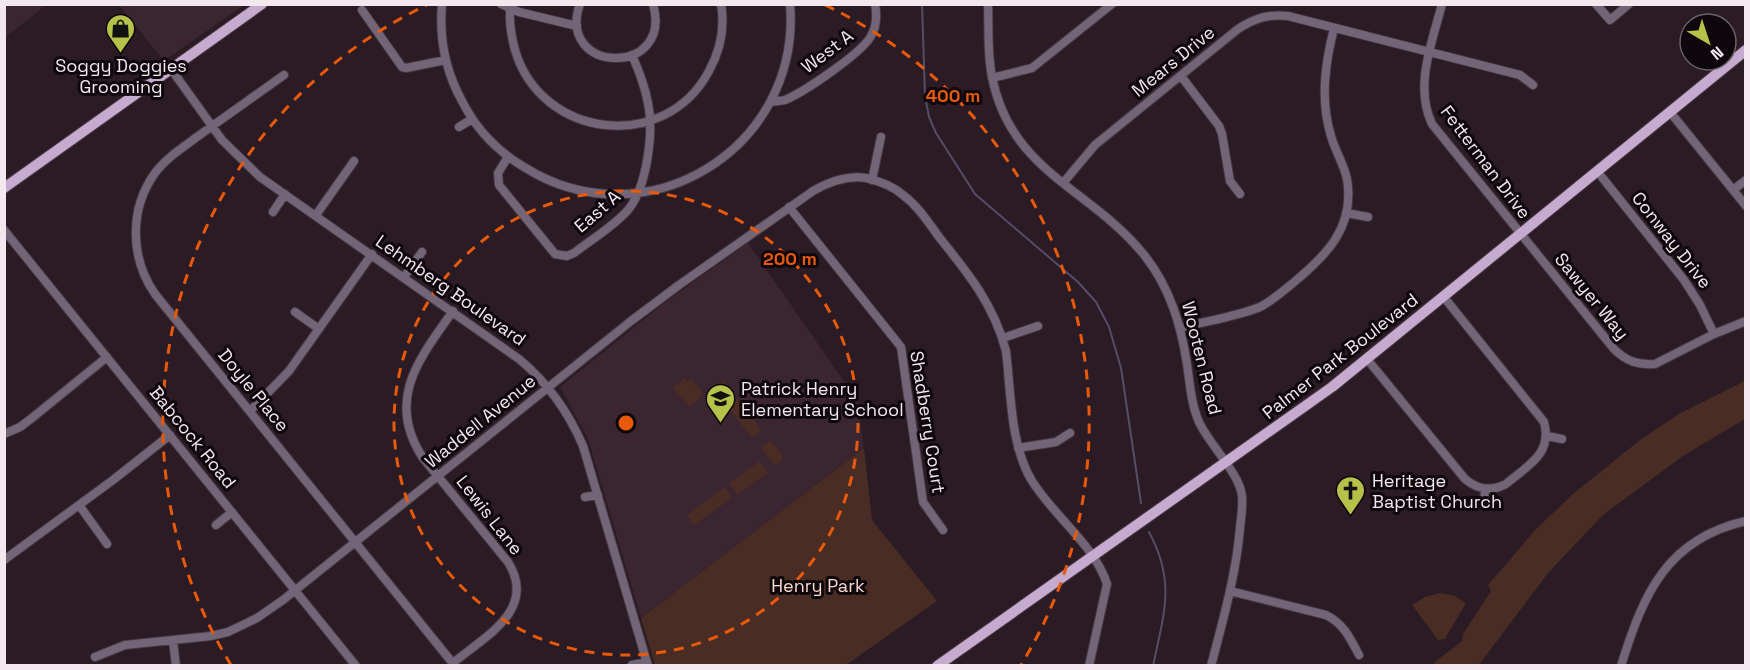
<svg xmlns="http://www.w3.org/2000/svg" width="1750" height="670" font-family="'Space Grotesk',sans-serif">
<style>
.built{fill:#3a2531}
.green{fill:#492c24}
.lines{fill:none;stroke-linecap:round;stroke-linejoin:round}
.stream{stroke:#574c68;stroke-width:2}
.minor-casing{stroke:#463840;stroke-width:10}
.major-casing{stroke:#463840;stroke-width:12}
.minor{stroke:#726577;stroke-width:8}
.major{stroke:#c6aad0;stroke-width:10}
.ring{fill:none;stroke:#e8590c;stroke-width:3;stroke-dasharray:10 8}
.labels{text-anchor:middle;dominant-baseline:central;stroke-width:6;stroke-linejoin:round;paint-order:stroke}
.street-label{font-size:18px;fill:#f3e8ee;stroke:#0e080c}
.poi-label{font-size:18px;fill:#f3e8ee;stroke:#0e080c;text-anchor:start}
.park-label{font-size:18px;fill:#fad8ce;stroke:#0e080c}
.centre{fill:#e8590c;stroke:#0e080c;stroke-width:3}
.ring-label{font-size:18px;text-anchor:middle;font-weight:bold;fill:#e8590c;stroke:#0e080c;stroke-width:6;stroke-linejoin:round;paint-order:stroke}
</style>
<rect width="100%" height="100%" fill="#2a1b24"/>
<path class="built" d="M 5,4 L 46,4 L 46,5 L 5,38 Z
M 119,5 L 244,5 L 164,61 Z
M 748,243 L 857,400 L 864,448 L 641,618 L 588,439 L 560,387 L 664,303 Z"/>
<path class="green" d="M 684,378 L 687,382 L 691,378 L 704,394 L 689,407 L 673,388 Z
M 723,381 L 762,430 L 752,438 L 713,389 Z
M 1745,381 L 1745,419 L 1683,456 L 1603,515 L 1549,572 L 1479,665 L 1433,665 L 1435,662 L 1462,641 L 1463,634 L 1491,591 L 1488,585 L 1536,529 L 1573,494 L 1640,440 L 1679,414 Z
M 770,440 L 781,453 L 782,461 L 775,466 L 761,448 Z
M 864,448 L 872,520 L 937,601 L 846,665 L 655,665 L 641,618 Z
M 760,461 L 768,473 L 737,495 L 729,483 Z
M 725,487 L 732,498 L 694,525 L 686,516 Z
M 1440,593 L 1453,595 L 1466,603 L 1445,639 L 1438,640 L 1412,605 L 1425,597 Z"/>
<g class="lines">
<path class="stream" d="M 922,4 L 925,96 L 929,117 L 936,133 L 975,194 L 1078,282 L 1096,302 L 1109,327 L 1121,368 L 1141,503
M 1149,532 C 1176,582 1164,613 1153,666"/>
<defs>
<path id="minor" d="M 442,4 C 439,38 446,72 462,101 C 476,129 497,151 524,167 C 646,244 802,148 790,4
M 501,4 L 519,12 L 577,26
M 511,4 C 508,20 511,35 515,50 C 541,139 665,154 709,71 C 720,51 725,27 721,4
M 580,4 C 555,74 674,78 653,4
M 988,4 C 989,28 987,53 992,77 C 1011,173 1091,188 1145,256 C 1170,288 1181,325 1187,364 C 1190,384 1191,404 1199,422 C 1209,444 1240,474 1242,496 C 1243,507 1241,517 1240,528 C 1236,575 1223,620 1211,666
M 1442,4 C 1432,43 1414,86 1432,124 L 1614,349 C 1626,361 1637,365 1655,364 L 1714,334 L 1746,321
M 1596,4 L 1610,20 L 1629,4
M 362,10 L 402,67 L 406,68 L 446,60
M 171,69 L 222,140 L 260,177 L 519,359 C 548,383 568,411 583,446 L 648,666
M 284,75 C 256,95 229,114 201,134 C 185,146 167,157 155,173 C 129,209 130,258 155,294 L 455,666
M 1181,76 L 1219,126 L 1222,134 L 1230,181 L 1240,194
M 992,78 L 1032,68 L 1112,4
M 771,102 C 776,101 781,101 785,100 C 804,92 862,53 871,36 C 877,26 877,15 875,4
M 1670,112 L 1746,206
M 459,127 L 472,119
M 508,157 L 498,173 L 499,185 L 555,254 L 567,256 L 574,253 C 592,239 613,227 628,210 C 647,187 654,132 648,103 C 645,87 639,71 632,55
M 1597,171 L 1684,280 L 1700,305 L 1714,334
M 872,180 L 881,137
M 1063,183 L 1095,145 L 1238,29 C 1255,18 1268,14 1288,16 L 1520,75 L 1533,85
M 1733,190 L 1746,180
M 789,207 L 901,347 L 923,502 L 943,530
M 273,212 L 285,194
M 1346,213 L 1368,217
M 316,215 L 354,161
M 4,230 L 356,666
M 404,277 L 422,252
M 295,312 L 319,329
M 1180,328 C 1206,321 1235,317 1260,307 C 1272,301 1283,291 1293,283 C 1327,255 1355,227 1347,179 C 1344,164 1335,151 1331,136 C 1320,100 1325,64 1334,28
M 1003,338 L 1038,326
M 1367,359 L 1465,479 C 1477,489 1491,492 1506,484 C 1527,466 1553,454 1544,422 L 1443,296
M 250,411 L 289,371 L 372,254
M 4,434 L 20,427 L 32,418 L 107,357
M 1547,436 L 1562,439
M 1018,448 L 1056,442 L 1070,433
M 585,497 L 598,495
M 1484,504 L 1485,489
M 79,505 L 107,544
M 216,525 L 232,512
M 4,560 L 113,480 L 170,435
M 1230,591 L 1326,615 C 1344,624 1350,638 1359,655
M 173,641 L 176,666
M 95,657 L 125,645 L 211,636 L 228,632 L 257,618 L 283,600 L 631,321 L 679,285 L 813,191 C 829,182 847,175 866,178 C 879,181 893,186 903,195 C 918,206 928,222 939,237 C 968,273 994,305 1006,351 C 1011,392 1010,445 1032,481 C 1053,515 1095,546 1107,584 L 1089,666
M 453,663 C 484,637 538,610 508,562 L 423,458 C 385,400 419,359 453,311
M 632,665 L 647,662
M 1621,666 C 1643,595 1666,539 1746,521"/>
<path id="major" d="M 4,188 L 262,4
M 937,666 L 1332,387 L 1746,50"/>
</defs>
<use href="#minor" class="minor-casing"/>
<use href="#major" class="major-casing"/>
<use href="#minor" class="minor"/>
<use href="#major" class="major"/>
</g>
<g class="ring">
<circle cx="626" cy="423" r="232"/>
<path d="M231 665A463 463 0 0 1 427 5M825 5A463 463 0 0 1 1021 665"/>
</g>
<defs>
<symbol id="shop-pin" viewBox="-11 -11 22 30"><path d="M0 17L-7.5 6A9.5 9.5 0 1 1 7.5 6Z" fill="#b6c149" stroke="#0e080c"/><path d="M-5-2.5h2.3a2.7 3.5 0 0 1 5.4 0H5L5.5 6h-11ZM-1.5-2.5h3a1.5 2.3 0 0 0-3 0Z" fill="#111"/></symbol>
<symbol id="school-pin" viewBox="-11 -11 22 30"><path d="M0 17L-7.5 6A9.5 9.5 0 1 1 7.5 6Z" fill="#b6c149" stroke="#0e080c"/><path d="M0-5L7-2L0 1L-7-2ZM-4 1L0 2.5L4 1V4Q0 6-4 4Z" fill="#111"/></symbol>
<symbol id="church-pin" viewBox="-11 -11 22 30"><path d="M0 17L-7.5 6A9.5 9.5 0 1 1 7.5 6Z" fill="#b6c149" stroke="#0e080c"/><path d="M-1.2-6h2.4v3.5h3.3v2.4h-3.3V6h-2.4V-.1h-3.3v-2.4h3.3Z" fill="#111"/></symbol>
</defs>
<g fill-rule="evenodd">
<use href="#shop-pin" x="104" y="12" width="33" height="45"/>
<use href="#school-pin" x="704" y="382" width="33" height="45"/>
<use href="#church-pin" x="1334" y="474" width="33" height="45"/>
</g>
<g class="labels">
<g class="street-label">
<text transform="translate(827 51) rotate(-37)">West A</text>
<text transform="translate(1173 61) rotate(-39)">Mears Drive</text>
<text transform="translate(1486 162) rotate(53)">Fetterman Drive</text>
<text transform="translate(597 211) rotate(-41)">East A</text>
<text transform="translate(1672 240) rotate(52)">Conway Drive</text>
<text transform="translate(451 290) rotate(35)">Lehmberg Boulevard</text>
<text transform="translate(1592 296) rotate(51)">Sawyer Way</text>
<text transform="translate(1340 356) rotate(-38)">Palmer Park Boulevard</text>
<text transform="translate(1202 358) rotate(76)">Wooten Road</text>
<text transform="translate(254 390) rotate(51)">Doyle Place</text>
<text transform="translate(480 421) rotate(-39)">Waddell Avenue</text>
<text transform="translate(928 422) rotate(81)">Shadberry Court</text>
<text transform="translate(193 437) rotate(51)">Babcock Road</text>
<text transform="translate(490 515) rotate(52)">Lewis Lane</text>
</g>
<g class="poi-label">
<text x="121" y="65" text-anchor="middle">Soggy Doggies<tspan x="121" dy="21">Grooming</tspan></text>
<text x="741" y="388">Patrick Henry<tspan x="741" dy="21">Elementary School</tspan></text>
<text x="1372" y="480">Heritage<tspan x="1372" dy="21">Baptist Church</tspan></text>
</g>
<g class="park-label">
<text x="818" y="585">Henry Park</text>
</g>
</g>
<circle cx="626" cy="423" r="9" class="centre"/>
<g class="ring-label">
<text x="953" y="102">400 m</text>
<text x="790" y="265">200 m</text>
</g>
<rect width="1750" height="670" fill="none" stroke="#f3e8ee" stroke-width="12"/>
<g transform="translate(1708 42) rotate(141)"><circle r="28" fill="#0e080c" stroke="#6a6266" stroke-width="1.5"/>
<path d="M0-4.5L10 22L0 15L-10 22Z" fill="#b6c149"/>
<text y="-9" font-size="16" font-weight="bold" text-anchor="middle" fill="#f3e8ee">N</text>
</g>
</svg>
